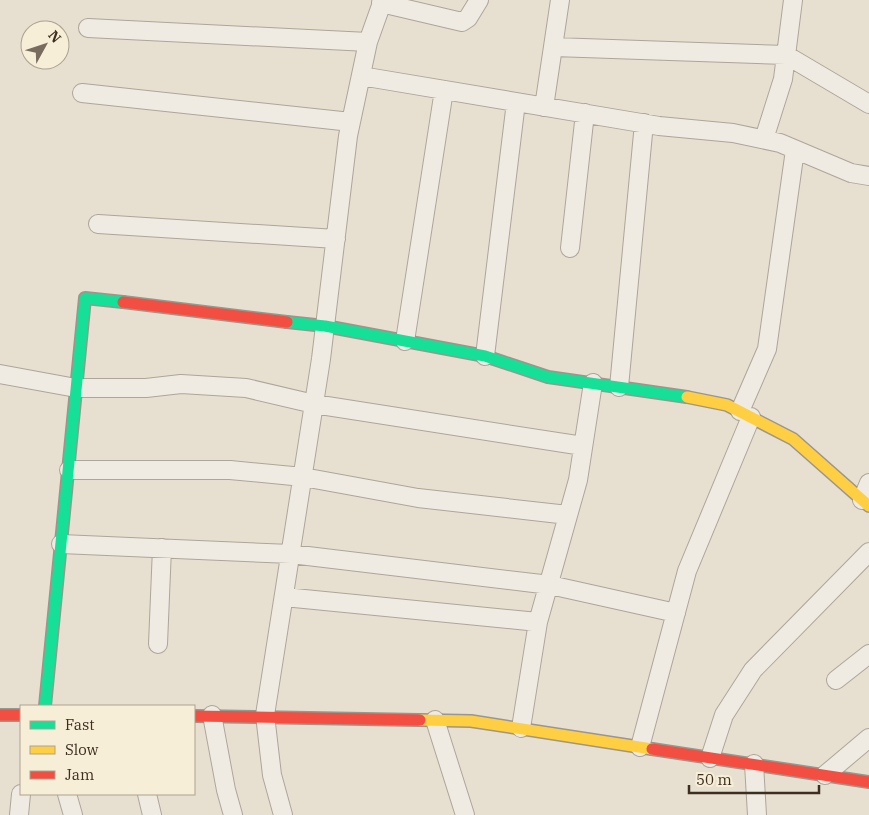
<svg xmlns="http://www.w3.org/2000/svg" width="869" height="815" font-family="'IBM Plex Serif',serif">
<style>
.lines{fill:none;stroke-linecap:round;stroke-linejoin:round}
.street-casing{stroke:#ada599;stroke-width:20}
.fast-casing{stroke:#9c958a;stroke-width:14}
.slow-casing{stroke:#9c958a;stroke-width:14}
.jam-casing{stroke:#9c958a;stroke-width:14}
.street{stroke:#efebe3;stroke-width:18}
.fast{stroke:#16e098;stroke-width:11}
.slow{stroke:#ffcf43;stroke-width:11}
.jam{stroke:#f24e42;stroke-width:11}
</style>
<rect width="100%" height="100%" fill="#e7e0d1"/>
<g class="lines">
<defs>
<path id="street" d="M 381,3 L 462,22 L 468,18 L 479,0
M 88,28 L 368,42
M 554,47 L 786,55 L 869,104
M 361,76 L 659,126 L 733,133 L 780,143 L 851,173 L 869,176
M 82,93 L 351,122
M 544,107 L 560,0
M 764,139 L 783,79 L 793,0
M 98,224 L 336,239
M 570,248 L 585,113
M 405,341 L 444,90
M 485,356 L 516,102
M 0,374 L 76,388 L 146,388 L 181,384 L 246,388 L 314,404 L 583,446
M 619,387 L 644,123
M 740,411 L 767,349 L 795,150
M 69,470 L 230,470 L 303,477 L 418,498 L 568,515
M 862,500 L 869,483
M 61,544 L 291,554 L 550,585 L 676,613
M 284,597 L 538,622
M 158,644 L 162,548
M 836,680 L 869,654
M 212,715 L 226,790 L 233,815
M 435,720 L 465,815
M 521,728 L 538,622 L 578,480 L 593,383
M 640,747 L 687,571 L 751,417
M 710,758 L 724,715 L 753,670 L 869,552
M 754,764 L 757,815
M 825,775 L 869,738
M 67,794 L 73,815
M 147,794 L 152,815
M 19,815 L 21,794
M 283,815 L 272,775 L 265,715 L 321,359 L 348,136 L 368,42 L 383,0"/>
<path id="fast" d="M 287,322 L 325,326 L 485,356 L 548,377 L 687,397
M 45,706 L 85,298 L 123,302"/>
<path id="slow" d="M 687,397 L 727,405 L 793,439 L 869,506
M 420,720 L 471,721 L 652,749"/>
<path id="jam" d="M 123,302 L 287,322
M 0,715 L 21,715
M 194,716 L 420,720
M 652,749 L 869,782"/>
</defs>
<use href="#street" class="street-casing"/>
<use href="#fast" class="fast-casing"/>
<use href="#slow" class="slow-casing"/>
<use href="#jam" class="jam-casing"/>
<use href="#street" class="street"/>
<use href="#fast" class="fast"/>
<use href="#slow" class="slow"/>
<use href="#jam" class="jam"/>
</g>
<rect x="20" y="705" width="175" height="90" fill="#f7eed8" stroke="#ada18e"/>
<rect x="30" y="721" width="25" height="8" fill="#16e098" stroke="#ada18e"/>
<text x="65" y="730" font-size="15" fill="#3d2e20">Fast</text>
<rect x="30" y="746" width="25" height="8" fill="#ffcf43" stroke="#ada18e"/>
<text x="65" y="755" font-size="15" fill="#3d2e20">Slow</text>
<rect x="30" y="771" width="25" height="8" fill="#f24e42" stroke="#ada18e"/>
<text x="65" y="780" font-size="15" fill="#3d2e20">Jam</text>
<g transform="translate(45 45) rotate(50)"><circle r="24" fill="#f7eed8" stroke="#ada18e"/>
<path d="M0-4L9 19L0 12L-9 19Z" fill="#786c5e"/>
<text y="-8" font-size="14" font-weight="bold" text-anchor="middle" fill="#3d2e20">N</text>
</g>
<path d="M689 785v8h130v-8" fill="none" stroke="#3d2e20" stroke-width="2.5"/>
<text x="696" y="785" font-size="15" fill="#3d2e20" stroke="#f7eed8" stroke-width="4" paint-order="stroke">50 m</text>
</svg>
